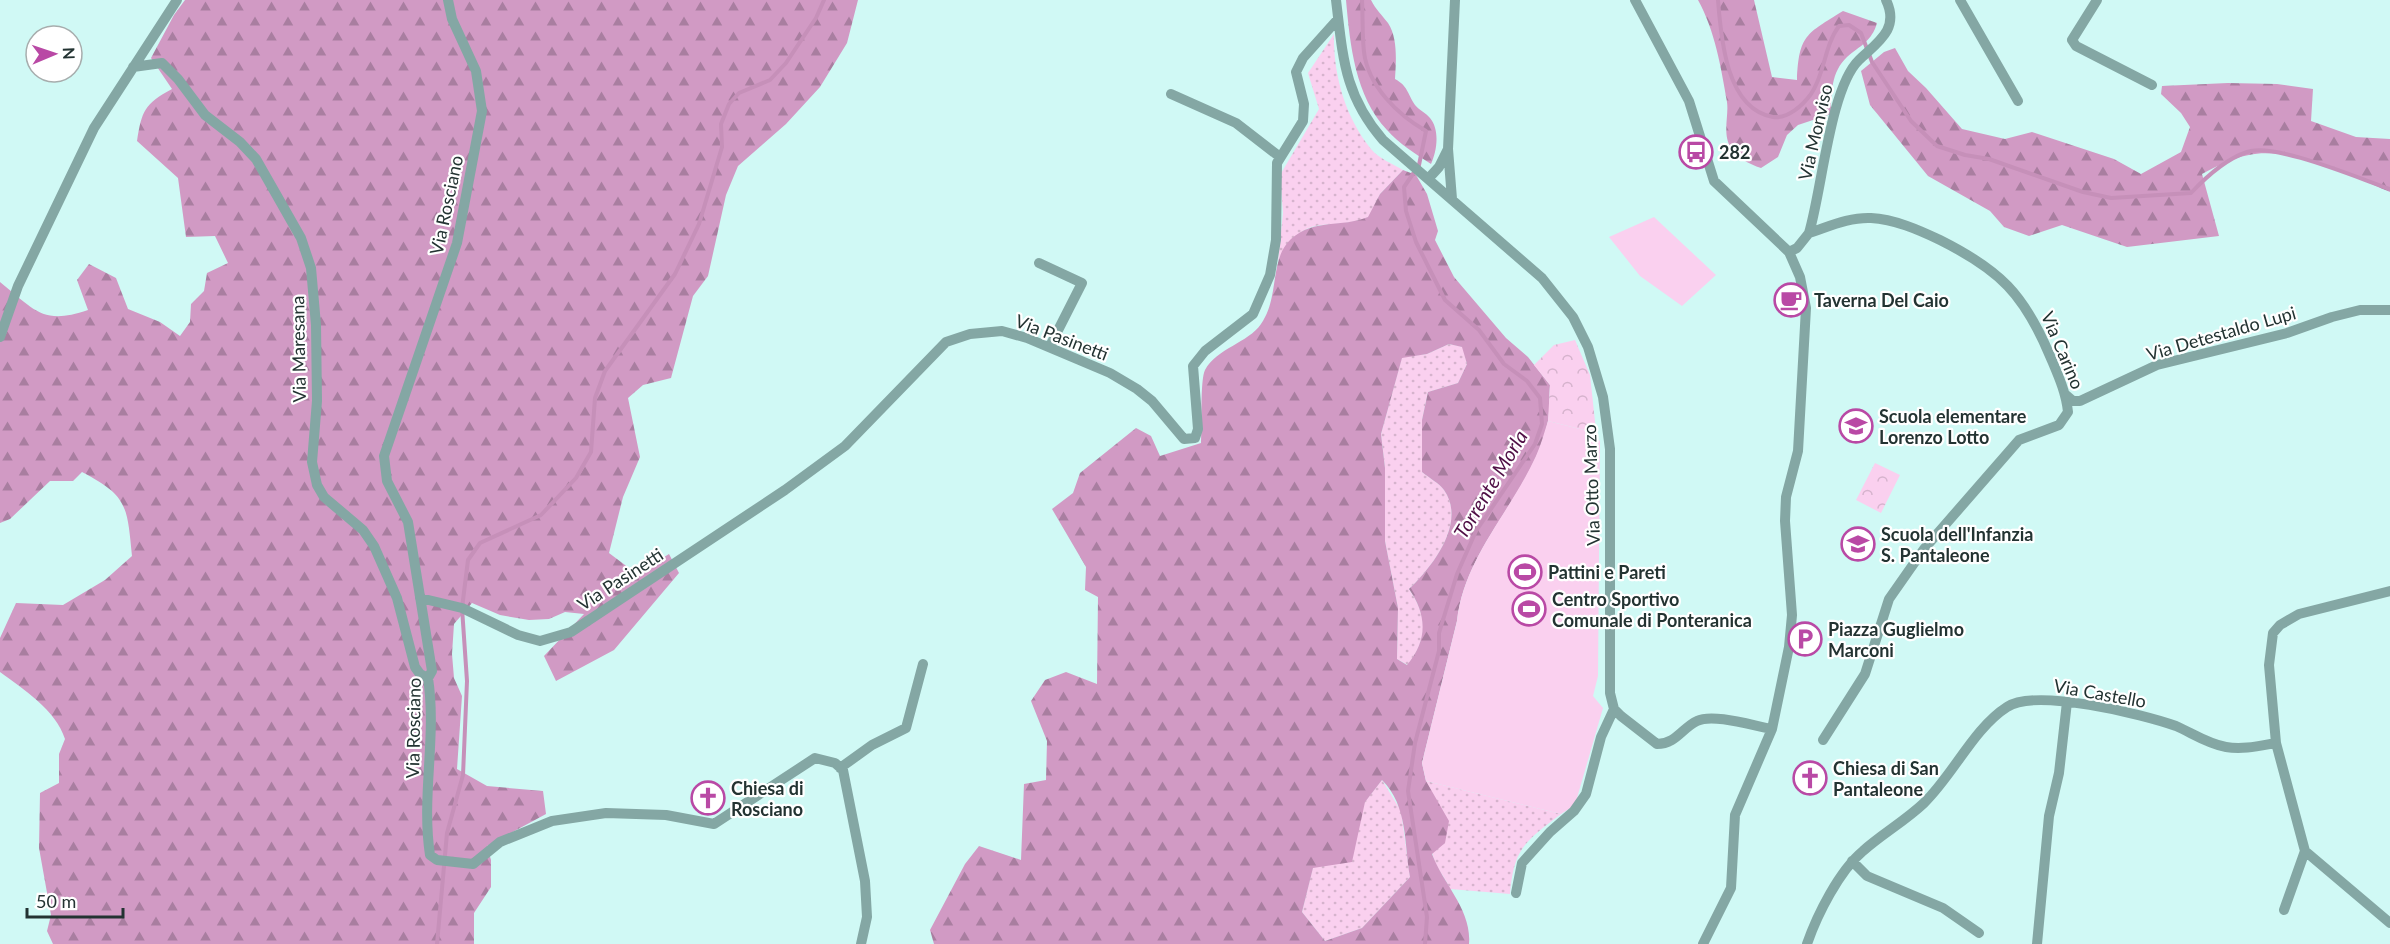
<svg xmlns="http://www.w3.org/2000/svg" width="2390" height="944" font-family="Lato,sans-serif">
<style>
.grass{fill:url(#grass-dots)}
.forest{fill:url(#forest-firs);fill-rule:evenodd}
.park{fill:url(#park-crowns)}
.garden{fill:#fad0ef}
.lines{fill:none;stroke-linecap:round;stroke-linejoin:round}
.stream{stroke:#c690b9;stroke-width:4}
.minor{stroke:#84a7a4;stroke-width:10}
.labels{text-anchor:middle;dominant-baseline:central;stroke-width:4.5;stroke-linejoin:round;paint-order:stroke}
.street-label{font-size:18px;fill:#233332;stroke:#fff}
.poi-label{font-size:18px;font-weight:bold;fill:#233332;stroke:#fff;text-anchor:start}
.water-label{font-size:20px;font-style:italic;fill:#4f0e45;stroke:#fff}
</style>
<defs>
<pattern id="grass-dots" width="8" height="8" patternUnits="userSpaceOnUse" patternTransform="scale(1.5)"><rect width="8" height="8" fill="#fad0ef"/><path d="M2 2h.1M6 6h.1" fill="none" stroke="#d6b3cd" stroke-width="1.8" stroke-linecap="round"/></pattern>
<pattern id="forest-firs" width="22" height="20" patternUnits="userSpaceOnUse" patternTransform="scale(1.5)"><rect width="22" height="20" fill="#d19ac4"/><path d="M5 1l3.5 6h-7zM16 11l3.5 6h-7z" fill="#a97ea0"/></pattern>
<pattern id="park-crowns" width="20" height="18" patternUnits="userSpaceOnUse" patternTransform="scale(1.5)"><rect width="20" height="18" fill="#fad0ef"/><path d="M2 6a3 3 0 1 1 6 0M12 15a3 3 0 1 1 6 0" fill="none" stroke="#d6b3cd"/></pattern>
</defs>
<rect width="100%" height="100%" fill="#d0f9f5"/>
<path class="grass" d="M 1334,34 C 1333,74 1345,117 1371,149 C 1378,158 1393,164 1403,170 L 1380,194 L 1369,217 C 1323,234 1309,208 1278,261 L 1283,213 L 1280,175 L 1319,109 L 1308,73 Z
M 1449,344 L 1463,347 L 1467,364 L 1458,383 L 1428,392 L 1422,420 L 1422,472 C 1429,478 1439,483 1444,490 C 1467,523 1432,567 1409,589 C 1428,618 1428,637 1408,665 L 1397,659 L 1398,608 L 1385,541 L 1385,468 L 1381,434 L 1402,357 L 1427,354 Z
M 1382,780 L 1401,811 L 1410,877 L 1362,928 L 1325,941 L 1302,912 L 1313,867 Z
M 1426,781 L 1561,814 C 1526,841 1514,847 1510,894 L 1450,889 C 1445,876 1436,869 1433,856 C 1427,833 1428,805 1426,781 Z"/>
<path class="forest" d="M 185,0 L 858,0 L 847,43 L 820,87 L 786,124 L 738,166 L 726,195 L 708,276 L 693,296 L 671,378 L 643,385 L 628,398 L 640,457 L 623,497 L 609,553 L 637,574 L 669,554 L 679,573 L 614,650 L 556,681 L 544,656 L 584,614 L 565,612 L 549,619 L 529,620 L 500,615 L 472,603 L 454,624 L 452,654 L 454,678 L 462,696 L 457,769 L 487,786 L 543,791 L 546,814 L 487,846 L 491,860 L 491,887 L 474,913 L 474,944 L 53,944 L 47,931 L 51,915 L 39,848 L 40,793 L 59,783 L 59,754 L 65,739 C 56,710 23,689 0,672 L 0,638 L 16,603 L 63,605 L 105,580 L 132,556 C 127,506 128,496 82,472 L 73,481 L 50,481 L 10,519 L 0,523 L 0,282 C 34,309 42,326 88,310 L 77,280 L 89,264 L 116,278 L 128,309 L 160,322 L 180,336 L 190,322 L 191,304 L 204,291 L 207,273 L 228,263 L 215,236 L 186,237 L 178,178 L 137,141 C 142,111 144,104 172,89 L 151,58 L 174,15 Z
M 1346,0 L 1371,0 C 1376,10 1382,15 1388,23 C 1398,38 1396,62 1395,79 C 1408,86 1407,93 1415,105 C 1419,110 1426,113 1430,118 C 1440,130 1437,151 1431,164 C 1416,154 1399,144 1387,130 C 1355,96 1350,45 1346,0 Z
M 1698,0 L 1754,0 L 1772,77 L 1797,80 C 1799,35 1806,34 1843,11 L 1877,23 C 1872,41 1860,46 1847,57 C 1831,72 1831,94 1831,114 L 1798,125 L 1787,135 L 1778,157 L 1761,168 C 1749,164 1737,158 1731,148 C 1722,134 1729,116 1727,102 C 1721,67 1715,31 1698,0 Z
M 1895,48 L 1908,71 L 1926,88 L 1962,129 L 2005,139 L 2032,132 L 2114,159 L 2141,174 L 2181,152 L 2190,127 L 2181,113 L 2161,94 L 2162,86 L 2228,83 L 2277,84 L 2313,89 L 2311,121 L 2356,137 L 2390,139 L 2390,192 C 2353,176 2290,146 2249,155 C 2233,158 2217,166 2202,174 L 2219,236 L 2127,247 L 2062,225 L 2029,236 L 2004,227 L 1990,211 L 1928,176 L 1870,105 L 1861,71 L 1884,52 Z
M 1403,170 L 1416,175 L 1427,194 L 1438,231 L 1435,240 L 1454,277 L 1506,338 L 1528,357 L 1550,385 C 1549,396 1550,410 1548,421 C 1533,494 1466,543 1457,621 L 1422,763 L 1426,781 L 1449,821 L 1445,843 L 1432,854 C 1443,884 1472,910 1469,944 L 934,944 L 930,930 L 965,864 L 979,846 L 1021,860 L 1024,784 L 1046,780 L 1047,741 L 1031,701 L 1045,680 L 1066,672 L 1097,684 L 1098,597 L 1085,590 L 1086,567 L 1052,509 L 1073,493 L 1080,473 L 1136,428 L 1151,436 L 1160,456 L 1201,443 C 1202,429 1200,379 1205,370 C 1217,348 1248,343 1261,324 C 1280,297 1269,259 1291,239 C 1315,218 1341,228 1368,217 L 1380,194 ZM 1449,344 L 1462,347 L 1467,364 L 1458,383 L 1428,392 L 1422,420 L 1422,472 C 1429,478 1439,483 1444,490 C 1467,523 1432,567 1409,589 C 1427,615 1428,640 1407,665 L 1397,659 L 1398,608 L 1385,541 L 1385,468 L 1381,434 L 1402,358 L 1427,354 ZM 1382,780 C 1408,806 1404,843 1410,877 L 1362,928 L 1325,941 L 1302,912 L 1313,868 L 1352,862 L 1365,802 Z"/>
<path class="park" d="M 1575,340 L 1590,375 L 1597,440 L 1588,431 L 1548,421 L 1550,385 L 1534,365 L 1554,345 Z
M 1875,463 L 1900,475 L 1881,513 L 1856,500 Z"/>
<path class="garden" d="M 1654,217 L 1716,275 L 1682,306 L 1640,276 L 1609,237 Z
M 1548,421 L 1588,431 L 1600,441 L 1598,676 L 1593,696 L 1603,708 L 1575,805 L 1561,814 L 1426,781 L 1422,763 L 1457,621 C 1464,558 1510,513 1536,456 C 1541,445 1544,433 1548,421 Z"/>
<g class="lines">
<path class="stream" d="M 1362,0 C 1363,17 1362,35 1364,52 C 1368,86 1398,115 1426,131 L 1419,165 L 1404,187 L 1406,211 L 1416,242 L 1445,300 L 1479,330 L 1504,364 L 1527,381 L 1540,398 L 1542,424 L 1535,444 L 1476,531 L 1457,574 L 1439,633 L 1439,651 L 1415,743 L 1408,791 L 1427,917 L 1425,944
M 1718,0 C 1721,38 1726,109 1773,117 C 1788,119 1803,105 1811,94 C 1825,74 1824,46 1839,26 L 1849,25 L 1861,33 L 1872,62 L 1911,121 L 1937,146 L 1965,155 L 1989,159 L 2083,192 L 2111,198 L 2191,193 C 2206,177 2226,159 2247,152 C 2274,142 2360,179 2390,189
M 437,944 L 447,833 L 463,775 L 467,681 L 462,608 L 468,560 L 480,543 L 541,515 L 576,478 L 591,452 L 595,398 L 605,371 L 675,274 L 699,224 L 722,147 L 721,124 L 729,104 L 739,93 L 770,80 L 786,63 L 816,18 L 824,0"/>
<path class="minor" d="M 448,0 L 452,19 L 476,71 L 482,111 L 457,243 L 384,456 L 387,481 L 408,522 L 432,671 L 428,678 C 437,737 421,796 430,855 L 437,860 L 473,864 L 500,842 L 552,821 L 606,813 L 666,815 L 714,824 L 815,758 L 835,763 L 843,770 L 865,881 L 867,917 L 861,944
M 1336,0 C 1343,57 1344,95 1383,140 L 1542,278 L 1573,317 L 1588,347 L 1603,397 L 1610,449 L 1610,693 L 1614,709 L 1621,716 L 1657,744 C 1676,744 1682,728 1697,721 C 1713,713 1754,726 1772,729
M 1635,0 L 1689,101 L 1714,181 L 1789,252 L 1800,277 L 1806,308 L 1798,451 L 1786,497 L 1785,521 L 1792,615 L 1789,647 L 1772,729 L 1735,815 L 1731,888 L 1703,944
M 1960,0 L 2018,101
M 2097,0 L 2072,40 L 2076,46 L 2152,85
M 133,67 L 162,63 L 178,79 L 205,115 L 240,142 L 256,159 L 301,238 L 311,268 L 316,325 L 317,401 L 312,462 L 317,485 L 324,497 L 363,530 L 374,546 L 397,598 L 415,667 L 420,674 L 428,678
M 1171,94 L 1236,123 L 1280,157
M 1428,179 L 1439,167 L 1448,149
M 1452,199 L 1448,149 L 1455,0
M 1809,233 C 1828,227 1849,217 1871,218 C 1894,219 1919,230 1940,240 C 2000,270 2024,294 2050,356 C 2058,375 2066,392 2068,412 L 2059,425 L 2019,440 L 1924,549 L 1889,599 L 1865,674 L 1823,740
M 1789,252 L 1797,248 L 1809,233 C 1822,190 1830,88 1859,60 C 1878,42 1900,29 1886,0
M 1039,263 L 1082,283 L 1050,346
M 0,337 L 18,286 L 94,128 L 177,0
M 2066,395 L 2073,401 L 2080,401 L 2157,365 L 2287,333 L 2332,317 L 2360,310 L 2390,310
M 420,598 L 462,608 L 518,635 L 540,641 L 571,632 L 785,490 L 845,446 L 946,342 L 970,334 L 1002,331 L 1027,338 L 1110,373 L 1137,389 L 1152,401 L 1184,439 L 1195,438 L 1198,429 L 1193,366 L 1205,351 L 1253,314 L 1270,275 L 1276,240 L 1277,163 L 1303,121 L 1304,104 L 1296,72 L 1303,58 L 1338,19
M 2276,743 L 2269,665 L 2273,633 L 2280,625 L 2299,614 L 2390,591
M 840,768 L 872,745 L 906,728 L 923,664
M 1852,861 L 1867,876 L 1943,908 L 1979,933
M 1516,893 L 1522,863 L 1550,832 L 1574,811 L 1586,794 L 1601,737 L 1614,709
M 2284,910 L 2305,851
M 1807,944 C 1817,915 1839,871 1863,851 C 1882,834 1905,821 1924,803 C 1953,775 1974,728 2007,707 C 2035,688 2143,714 2176,726 C 2192,733 2208,744 2226,747 C 2242,750 2259,746 2276,743 L 2305,851 L 2390,923
M 2037,944 L 2049,816 L 2059,773 L 2067,702"/>
</g>
<defs>
<symbol id="bus-ring" viewBox="-11 -11 22 22"><circle r="9.5" fill="#fff" stroke="#b949a5" stroke-width="1.5"/><path d="M-5-6H5V4H4V6H2V4H-2V6H-4V4H-5ZM-3.5-4V0h7V-4ZM-3.5 1.2v1.5H-2V1.2ZM2 1.2v1.5H3.5V1.2Z" fill="#b949a5"/></symbol>
<symbol id="cafe-ring" viewBox="-11 -11 22 22"><circle r="9.5" fill="#fff" stroke="#b949a5" stroke-width="1.5"/><path d="M-5.5-4.5H6V0H3Q3 3.5 0 3.5H-2.5Q-5.5 3.5-5.5 0ZM3-3.2v2h1.7v-2ZM-6 4.5H4V6H-6Z" fill="#b949a5"/></symbol>
<symbol id="school-ring" viewBox="-11 -11 22 22"><circle r="9.5" fill="#fff" stroke="#b949a5" stroke-width="1.5"/><path d="M0-5L7-2L0 1L-7-2ZM-4 1L0 2.5L4 1V4Q0 6-4 4Z" fill="#b949a5"/></symbol>
<symbol id="stadium-ring" viewBox="-11 -11 22 22"><circle r="9.5" fill="#fff" stroke="#b949a5" stroke-width="1.5"/><path d="M0-5a6.5 5 0 1 0 0 10a6.5 5 0 1 0 0-10ZM-3.5-1.8h7v3.6h-7Z" fill="#b949a5"/></symbol>
<symbol id="parking-ring" viewBox="-11 -11 22 22"><circle r="9.5" fill="#fff" stroke="#b949a5" stroke-width="1.5"/><path d="M-3.5-5.5H1a3.5 3.5 0 0 1 0 7H-1V5.5H-3.5ZM-1-3.4V-.6H.8a1.4 1.4 0 0 0 0-2.8Z" fill="#b949a5"/></symbol>
<symbol id="church-ring" viewBox="-11 -11 22 22"><circle r="9.5" fill="#fff" stroke="#b949a5" stroke-width="1.5"/><path d="M-1.2-6h2.4v3.5h3.3v2.4h-3.3V6h-2.4V-.1h-3.3v-2.4h3.3Z" fill="#b949a5"/></symbol>
</defs>
<g fill-rule="evenodd">
<use href="#bus-ring" x="1677" y="133" width="38" height="38"/>
<use href="#cafe-ring" x="1772" y="281" width="38" height="38"/>
<use href="#school-ring" x="1837" y="407" width="38" height="38"/>
<use href="#school-ring" x="1839" y="525" width="38" height="38"/>
<use href="#stadium-ring" x="1506" y="553" width="38" height="38"/>
<use href="#stadium-ring" x="1510" y="590" width="38" height="38"/>
<use href="#parking-ring" x="1786" y="620" width="38" height="38"/>
<use href="#church-ring" x="1791" y="759" width="38" height="38"/>
<use href="#church-ring" x="689" y="779" width="38" height="38"/>
</g>
<g class="labels">
<g class="street-label">
<text transform="translate(1815 132) rotate(-77)">Via Monviso</text>
<text transform="translate(446 205) rotate(-78)">Via Rosciano</text>
<text transform="translate(2221 333) rotate(-16)">Via Detestaldo Lupi</text>
<text transform="translate(1062 337) rotate(21)">Via Pasinetti</text>
<text transform="translate(298 349) rotate(-91)">Via Maresana</text>
<text transform="translate(2063 350) rotate(67)">Via Carino</text>
<text transform="translate(1591 485) rotate(-92)">Via Otto Marzo</text>
<text transform="translate(620 579) rotate(-33)">Via Pasinetti</text>
<text transform="translate(2100 693) rotate(10)">Via Castello</text>
<text transform="translate(413 728) rotate(-89)">Via Rosciano</text>
</g>
<g class="poi-label">
<text x="1719" y="152">282</text>
<text x="1814" y="300">Taverna Del Caio</text>
<text x="1879" y="416">Scuola elementare<tspan x="1879" dy="21">Lorenzo Lotto</tspan></text>
<text x="1881" y="534">Scuola dell'Infanzia<tspan x="1881" dy="21">S. Pantaleone</tspan></text>
<text x="1548" y="572">Pattini e Pareti</text>
<text x="1552" y="599">Centro Sportivo<tspan x="1552" dy="21">Comunale di Ponteranica</tspan></text>
<text x="1828" y="629">Piazza Guglielmo<tspan x="1828" dy="21">Marconi</tspan></text>
<text x="1833" y="768">Chiesa di San<tspan x="1833" dy="21">Pantaleone</tspan></text>
<text x="731" y="788">Chiesa di<tspan x="731" dy="21">Rosciano</tspan></text>
</g>
<g class="water-label">
<text transform="translate(1490 484) rotate(-59)">Torrente Morla</text>
</g>
</g>
<g transform="translate(54 54) rotate(88)"><circle r="28" fill="#ffffff" stroke="#a7adad" stroke-width="1.5"/>
<path d="M0-4.5L10 22L0 15L-10 22Z" fill="#b949a5"/>
<text y="-9" font-size="16" font-weight="bold" text-anchor="middle" fill="#233332">N</text>
</g>
<path d="M27 908v9h96v-9" fill="none" stroke="#233332" stroke-width="3"/>
<text x="36" y="908" font-size="18" fill="#233332" stroke="#ffffff" stroke-width="4.5" paint-order="stroke">50 m</text>
</svg>
